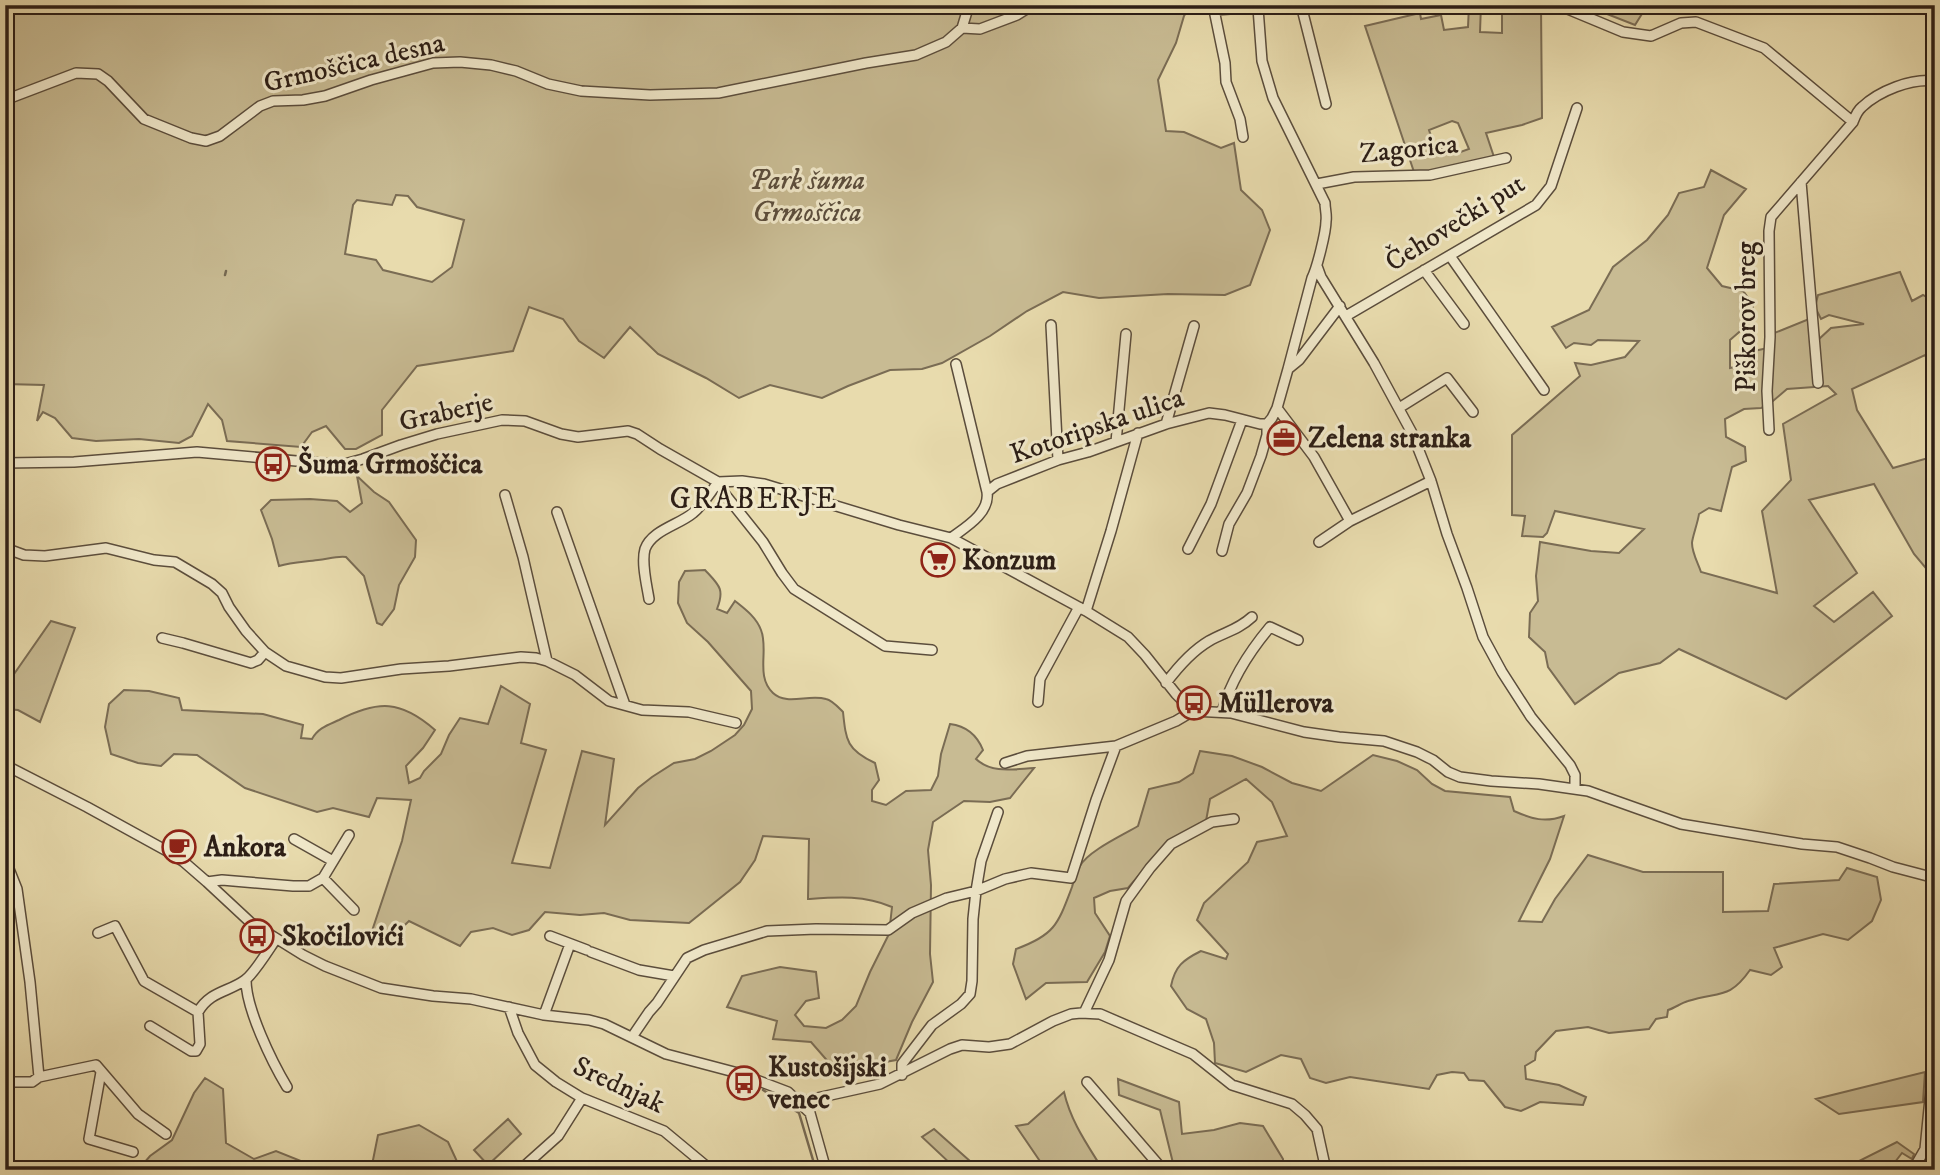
<svg xmlns="http://www.w3.org/2000/svg" width="1940" height="1175" font-family="'IM FELL DW Pica',serif">
<style>
.green{fill:#c8bb93;stroke:#7a6c54;stroke-width:2;fill-rule:evenodd}
.lines{fill:none;stroke-linecap:round;stroke-linejoin:round}
.stream{stroke:#766952;stroke-width:2.5}
.minor-casing{stroke:#5b4d3c;stroke-width:12}
.minor{stroke:#f0e8ca;stroke-width:9}
.labels{text-anchor:middle;dominant-baseline:central;stroke-width:6;stroke-linejoin:round;paint-order:stroke}
.street-label{font-size:28px;fill:#2c1e16;stroke:#f0e8ca}
.park-label{font-size:28px;font-style:italic;fill:#5b4d3c;stroke:#f0e8ca}
.poi-label{font-size:28px;font-weight:bold;fill:#2c1e16;stroke:#f0e8ca;text-anchor:start}
.neighbourhood-label{font-size:30px;letter-spacing:2px;fill:#2c1e16;stroke:#f0e8ca}
</style>
<rect width="100%" height="100%" fill="#e8dbad"/>
<filter id="stains"><feTurbulence type="fractalNoise" baseFrequency=".00286" numOctaves="4"/><feColorMatrix values="0 0 0 0 .2 0 0 0 0 .09 0 0 0 0 .02 0 0 0 .5 -.17"/></filter>
<radialGradient id="worn" r=".72"><stop offset=".6" stop-color="#630" stop-opacity="0"/><stop offset="1" stop-color="#630" stop-opacity=".3"/></radialGradient>
<path class="green" d="M 5,5 L 1191,5 L 1184,16 L 1176,43 L 1158,80 L 1166,131 L 1184,132 L 1221,148 L 1234,143 L 1241,190 L 1262,210 L 1270,230 L 1250,285 L 1225,295 L 1168,294 L 1099,298 L 1063,292 L 1027,311 L 990,336 L 942,363 L 922,369 L 890,370 L 848,386 L 822,398 L 770,385 L 739,398 L 706,378 L 658,354 L 630,327 L 604,358 L 579,341 L 563,319 L 529,307 L 513,351 L 417,366 L 382,410 L 382,435 L 356,449 L 345,449 L 326,426 L 312,432 L 301,447 L 227,441 L 222,420 L 208,404 L 192,436 L 179,443 L 139,439 L 96,441 L 72,438 L 55,418 L 43,412 L 37,421 L 44,385 L 5,384 ZM 396,195 L 408,196 L 417,207 L 464,220 L 452,267 L 432,282 L 383,270 L 376,260 L 345,254 L 353,205 L 357,200 L 392,205 Z
M 1469,5 L 1481,5 L 1480,32 L 1502,33 L 1502,11 L 1496,9 L 1496,5 L 1541,6 L 1542,118 L 1522,125 L 1486,133 L 1494,157 L 1442,170 L 1414,172 L 1365,26 L 1420,13 L 1421,19 L 1441,15 L 1444,30 L 1468,27 ZM 1452,121 L 1458,123 L 1469,149 L 1455,154 L 1451,146 L 1436,151 L 1429,130 Z
M 1602,5 L 1653,5 L 1645,9 L 1635,25 L 1602,12 Z
M 1711,170 L 1746,189 L 1724,215 L 1707,268 L 1722,286 L 1743,291 L 1753,304 L 1753,320 L 1730,340 L 1730,368 L 1739,366 L 1754,351 L 1768,348 L 1767,336 L 1809,319 L 1819,339 L 1831,328 L 1864,324 L 1829,315 L 1821,319 L 1815,307 L 1818,295 L 1900,272 L 1912,301 L 1923,295 L 1935,302 L 1935,376 L 1925,355 L 1852,389 L 1857,410 L 1893,468 L 1935,456 L 1935,579 L 1914,554 L 1874,484 L 1809,500 L 1857,573 L 1814,606 L 1834,622 L 1873,592 L 1892,616 L 1786,699 L 1679,649 L 1660,663 L 1619,673 L 1575,704 L 1548,667 L 1545,652 L 1529,637 L 1530,613 L 1538,601 L 1536,576 L 1540,542 L 1591,551 L 1619,553 L 1644,529 L 1555,511 L 1547,533 L 1543,537 L 1522,536 L 1525,516 L 1512,515 L 1512,435 L 1580,376 L 1575,363 L 1591,365 L 1625,357 L 1639,341 L 1598,340 L 1591,345 L 1574,343 L 1566,348 L 1552,327 L 1589,310 L 1613,267 L 1647,240 L 1668,215 L 1679,193 L 1704,187 ZM 1828,386 L 1836,394 L 1783,424 L 1791,480 L 1762,511 L 1777,593 L 1701,572 C 1698,563 1692,553 1692,543 C 1692,538 1698,522 1699,514 L 1709,508 L 1721,511 L 1732,467 L 1746,461 L 1745,447 L 1726,437 L 1725,419 L 1744,409 L 1761,408 L 1773,401 L 1787,389 Z
M 357,476 L 374,492 L 389,502 L 416,540 L 415,557 L 399,585 L 394,609 L 382,625 L 377,623 L 364,576 L 346,557 C 336,556 328,559 318,560 C 304,562 292,562 279,566 L 272,539 L 261,510 L 271,500 L 310,499 L 337,501 L 350,512 L 362,503 Z
M 705,570 C 719,585 725,589 717,609 L 727,613 L 735,601 C 745,609 756,617 761,630 C 769,650 755,676 773,693 C 787,706 808,694 826,699 C 832,700 838,707 843,712 C 846,741 847,750 875,763 L 879,780 L 872,790 L 872,801 L 886,805 L 906,791 L 931,790 L 938,776 L 941,754 L 950,724 C 966,726 977,735 983,750 L 976,759 C 992,774 1014,769 1034,768 L 1010,798 L 990,802 L 964,801 L 933,822 L 928,850 L 931,885 L 930,954 L 933,982 L 912,1022 L 896,1060 L 874,1064 L 831,1065 L 811,1042 L 773,1039 L 777,1021 L 727,1007 L 742,976 L 780,967 L 816,972 L 819,998 L 806,1001 L 795,1015 L 804,1026 L 826,1028 L 842,1020 L 856,1006 L 870,972 L 889,934 L 892,907 C 864,895 838,897 808,899 L 809,839 L 763,836 L 755,860 L 740,882 L 689,923 L 630,920 L 604,913 L 580,915 L 545,912 L 529,930 L 512,935 L 493,928 L 471,932 L 460,946 L 409,921 L 383,946 L 371,934 L 402,841 L 411,800 L 377,798 L 369,817 L 333,808 L 317,812 L 245,788 L 197,755 L 174,754 L 161,766 L 138,763 L 111,754 L 105,727 L 109,704 L 124,690 L 149,691 L 179,698 L 182,710 L 263,714 L 303,725 L 301,738 L 312,739 C 318,728 328,725 339,720 C 378,700 401,700 435,730 L 423,748 L 406,766 L 409,783 L 420,778 L 424,771 L 441,754 L 449,735 L 460,718 L 488,724 L 501,686 L 530,704 L 521,743 L 546,750 L 512,863 L 550,868 L 582,751 L 614,759 L 605,825 L 638,788 L 652,777 L 674,763 L 695,759 L 711,751 L 735,735 L 744,725 L 752,709 L 751,691 L 708,642 L 687,623 L 678,603 L 679,582 L 685,571 Z
M 51,621 L 75,628 L 40,722 L 18,710 L 5,709 L 5,687 Z
M 1200,751 L 1232,756 L 1262,767 L 1292,783 L 1321,791 L 1373,755 L 1397,761 L 1417,770 L 1432,784 L 1445,791 L 1510,797 L 1514,811 C 1532,819 1545,823 1564,816 L 1550,859 L 1519,921 L 1542,922 L 1555,899 L 1588,855 L 1643,872 L 1723,872 L 1723,912 L 1768,911 L 1774,884 L 1839,880 L 1847,868 L 1877,877 L 1881,900 L 1872,921 L 1848,940 L 1823,934 L 1774,948 L 1782,967 L 1771,975 L 1750,970 C 1729,1000 1719,991 1688,1001 C 1681,1003 1675,1008 1668,1010 L 1667,1017 L 1656,1019 L 1649,1029 L 1609,1033 L 1588,1027 L 1556,1031 L 1536,1052 L 1535,1060 L 1525,1066 L 1526,1079 L 1559,1085 L 1586,1097 L 1583,1105 L 1540,1102 L 1521,1111 L 1505,1107 L 1484,1081 L 1469,1080 L 1464,1073 L 1452,1072 L 1437,1075 L 1429,1089 L 1350,1077 L 1326,1083 L 1310,1078 L 1301,1059 L 1281,1055 L 1246,1072 L 1215,1063 L 1214,1043 L 1206,1019 L 1187,1009 L 1171,986 C 1175,966 1183,960 1201,951 L 1226,959 L 1228,954 L 1197,920 L 1204,903 L 1248,862 L 1257,842 L 1287,836 L 1272,802 L 1246,779 L 1210,799 L 1206,821 L 1168,841 L 1128,888 L 1110,891 L 1094,898 L 1095,913 L 1110,936 L 1105,952 L 1087,982 L 1046,983 L 1026,999 L 1013,964 L 1016,949 C 1055,935 1058,924 1072,887 C 1074,880 1076,872 1080,866 C 1088,851 1123,835 1138,826 L 1149,789 L 1179,782 L 1193,773 Z
M 1925,1072 L 1923,1102 L 1839,1114 L 1816,1099 Z
M 205,1078 L 223,1089 L 226,1143 L 254,1159 L 276,1151 L 316,1167 L 318,1170 L 138,1170 L 150,1156 L 172,1140 L 194,1093 Z
M 1118,1079 L 1179,1102 L 1182,1134 L 1214,1130 L 1240,1123 L 1263,1126 L 1283,1159 L 1283,1170 L 1254,1170 L 1251,1168 L 1251,1170 L 1179,1170 L 1173,1163 L 1160,1110 L 1119,1095 Z
M 1064,1092 C 1071,1122 1087,1144 1103,1170 L 1046,1170 L 1016,1126 L 1028,1124 Z
M 508,1119 L 521,1134 L 488,1165 L 474,1150 Z
M 419,1125 L 448,1142 L 461,1170 L 371,1170 L 378,1135 Z
M 934,1129 L 980,1170 L 950,1170 L 953,1166 L 922,1137 Z
M 1897,1142 L 1914,1154 L 1912,1159 L 1902,1153 L 1895,1162 L 1904,1170 L 1854,1170 L 1853,1164 Z"/>
<g class="lines">
<path class="stream" d="M 1923,5 L 1935,23
M 225,275 L 226,271
M 763,1090 L 799,1113 L 816,1170"/>
<defs>
<path id="minor" d="M 1213,5 L 1225,63 L 1226,82 L 1240,119 L 1243,137
M 1301,5 L 1326,104
M 1558,5 L 1623,32 L 1651,36 L 1681,23 L 1696,22 L 1764,48 L 1853,122
M 1258,8 L 1262,61 L 1273,98 L 1325,203 C 1325,209 1327,215 1326,221 C 1326,232 1317,268 1312,278 L 1288,369
M 1215,10 L 1293,5
M 962,28 L 980,29 L 1017,15 L 1033,5
M 5,100 L 76,73 L 98,74 L 108,81 L 144,119 L 191,138 L 206,141 L 220,136 L 260,106 L 273,101 L 303,100 L 325,96 L 371,80 L 433,63 L 460,62 L 491,65 L 516,71 L 548,84 L 581,91 L 650,95 L 718,93 L 866,63 L 916,55 L 946,42 L 962,28 L 969,5
M 1801,182 L 1818,383
M 1317,184 L 1354,177 L 1430,175 L 1506,158
M 1450,256 L 1544,390
M 1317,266 L 1321,277 L 1374,363 L 1412,433 L 1431,481 L 1447,534 L 1467,588 L 1483,637 L 1502,672 L 1531,717 L 1570,765 L 1575,775 L 1575,788
M 1424,270 L 1464,324
M 1346,316 L 1536,205 L 1551,186 L 1577,108
M 1051,325 L 1058,460
M 956,364 L 987,492
M 1277,408 L 1314,457 L 1350,521
M 1399,408 L 1447,378 L 1473,412
M 1166,424 L 1194,326
M 1769,430 L 1767,391 L 1770,337 L 1769,231 L 1771,217 L 1853,122 C 1855,117 1857,111 1862,107 C 1879,91 1911,78 1935,81
M 1116,442 L 1126,334
M 5,463 L 74,462 L 197,452 L 341,465 L 363,459 L 401,445 L 437,434 L 502,420 L 525,421 L 561,434 L 578,437 L 628,431 L 637,434 L 660,449 L 718,482 L 742,481 L 764,484 L 899,525 L 951,538 L 1086,611 L 1128,637 L 1145,655 L 1176,694 L 1193,711 L 1231,713 L 1304,732 L 1339,737 L 1384,741 L 1417,752 L 1433,760 L 1448,772 L 1460,777 L 1491,781 L 1539,784 L 1588,791 L 1681,824 L 1802,844 L 1837,847 L 1870,858 L 1893,867 L 1935,878
M 718,482 L 724,493 L 763,542 L 782,573 L 794,589 L 885,646 L 932,650
M 505,495 L 523,557 L 547,661
M 557,512 L 625,705
M 951,538 C 966,527 990,513 987,492 L 997,484 L 1058,460 L 1088,452 L 1166,424 L 1209,413 L 1225,415 L 1260,424 L 1267,424 L 1272,418 L 1277,408 L 1288,369 L 1299,360 L 1340,306
M 1319,542 L 1350,521 L 1431,481
M 5,548 L 24,555 L 45,556 L 106,548 L 154,560 L 175,562 L 212,584 L 222,593 L 229,607 L 246,631 L 265,652 L 286,666 L 325,677 L 341,678 L 401,669 L 449,666 L 521,657 L 536,658 L 547,661 L 575,675 L 609,701 L 642,710 L 689,712 L 736,723
M 1188,549 L 1211,504 L 1242,420
M 1222,551 L 1229,524 L 1247,493 L 1261,456 L 1267,435 L 1267,424
M 649,599 C 647,586 641,563 645,549 C 652,530 679,525 693,513 C 703,505 711,492 718,482
M 1086,611 L 1111,531 L 1138,433
M 162,638 L 183,643 L 251,663 L 258,660 L 265,652
M 1166,683 C 1178,667 1192,651 1209,641 C 1225,632 1238,630 1252,617
M 1038,702 L 1040,679 L 1079,607
M 1222,712 C 1231,680 1249,652 1270,627 L 1298,640
M 1005,763 L 1027,756 L 1116,746 L 1176,721 L 1193,711
M 5,765 L 87,807 L 167,851 L 184,862 L 207,882 L 250,922 L 303,955 L 325,966 L 381,988 L 433,996 L 471,999 L 544,1015 L 589,1020 L 604,1024 L 666,1054 L 738,1073 L 788,1092 L 810,1113 L 826,1170
M 294,839 L 333,861
M 5,866 L 9,869 L 17,889 L 30,982 L 39,1077 L 32,1082 L 5,1082
M 323,878 L 354,910
M 207,882 L 222,880 L 293,886 L 309,886 L 323,878 L 349,835
M 98,933 L 115,926 L 144,981 L 198,1012 C 210,991 229,992 245,980 C 254,974 269,949 276,939
M 550,936 L 587,950
M 591,952 L 639,970 L 674,976
M 246,980 C 246,1009 272,1062 287,1087
M 509,1007 L 518,1033 L 535,1065 L 556,1082 L 582,1098 L 664,1131 L 711,1170
M 1084,1013 L 1109,960 L 1126,901 L 1150,868 L 1171,844 L 1212,822 L 1234,819
M 544,1015 L 570,944
M 150,1026 L 191,1051 L 196,1051 L 200,1044 L 198,1012
M 632,1037 L 649,1012 L 657,1003 L 687,958 L 704,950 L 767,931 L 816,929 L 888,930 L 912,913 L 947,898 L 976,891 L 981,861 L 998,812
M 101,1072 L 89,1139 L 133,1152
M 902,1075 L 902,1064 L 932,1025 L 961,1004 L 970,994 L 972,981 L 973,919 L 976,891 L 1005,879 L 1031,873 L 1071,878 L 1096,800 L 1116,746
M 39,1077 L 96,1065 L 138,1114 L 166,1134
M 1087,1082 L 1163,1170
M 799,1102 L 880,1084 L 950,1049 L 962,1045 L 989,1047 L 1010,1044 L 1053,1021 L 1071,1014 L 1081,1013 L 1100,1014 L 1193,1054 L 1232,1085 L 1292,1104 L 1305,1115 L 1317,1129 L 1326,1170
M 520,1170 L 558,1136 L 582,1098
M 1913,1170 L 1925,1149 L 1935,1048"/>
</defs>
<use href="#minor" class="minor-casing"/>
<use href="#minor" class="minor"/>
</g>
<defs>
<symbol id="office-ring" viewBox="-11 -11 22 22"><circle r="9.5" fill="#f0e8ca" stroke="#8f2418" stroke-width="1.5"/><path d="M-6-3h4V-5.5h4V-3h4V5H-6ZM-1-4.5V-3h2v-1.5ZM-6 0V1H6V0Z" fill="#8f2418"/></symbol>
<symbol id="bus-ring" viewBox="-11 -11 22 22"><circle r="9.5" fill="#f0e8ca" stroke="#8f2418" stroke-width="1.5"/><path d="M-5-6H5V4H4V6H2V4H-2V6H-4V4H-5ZM-3.5-4V0h7V-4ZM-3.5 1.2v1.5H-2V1.2ZM2 1.2v1.5H3.5V1.2Z" fill="#8f2418"/></symbol>
<symbol id="supermarket-ring" viewBox="-11 -11 22 22"><circle r="9.5" fill="#f0e8ca" stroke="#8f2418" stroke-width="1.5"/><path d="M-6-5.5h2.5l.6 2H6L4.5 2H-2.5L-4.4-4H-6ZM-1.5 3.2a1.3 1.3 0 1 0 .1 0ZM3 3.2a1.3 1.3 0 1 0 .1 0Z" fill="#8f2418"/></symbol>
<symbol id="cafe-ring" viewBox="-11 -11 22 22"><circle r="9.5" fill="#f0e8ca" stroke="#8f2418" stroke-width="1.5"/><path d="M-5.5-4.5H6V0H3Q3 3.5 0 3.5H-2.5Q-5.5 3.5-5.5 0ZM3-3.2v2h1.7v-2ZM-6 4.5H4V6H-6Z" fill="#8f2418"/></symbol>
</defs>
<g fill-rule="evenodd">
<use href="#office-ring" x="1265" y="419" width="38" height="38"/>
<use href="#bus-ring" x="254" y="445" width="38" height="38"/>
<use href="#supermarket-ring" x="919" y="541" width="38" height="38"/>
<use href="#bus-ring" x="1175" y="684" width="38" height="38"/>
<use href="#cafe-ring" x="160" y="828" width="38" height="38"/>
<use href="#bus-ring" x="238" y="917" width="38" height="38"/>
<use href="#bus-ring" x="725" y="1064" width="38" height="38"/>
</g>
<g class="labels">
<g class="street-label">
<text transform="translate(354 63) rotate(-13)">Grmoščica desna</text>
<text transform="translate(1409 149) rotate(-6)">Zagorica</text>
<text transform="translate(1455 223) rotate(-32)">Čehovečki put</text>
<text transform="translate(1746 317) rotate(-90)">Piškorov breg</text>
<text transform="translate(446 412) rotate(-13)">Graberje</text>
<text transform="translate(1097 426) rotate(-19)">Kotoripska ulica</text>
<text transform="translate(619 1085) rotate(25)">Srednjak</text>
</g>
<g class="park-label">
<text x="807" y="180">Park šuma<tspan x="807" dy="32">Grmoščica</tspan></text>
</g>
<g class="poi-label">
<text x="1308" y="438">Zelena stranka</text>
<text x="298" y="464">Šuma Grmoščica</text>
<text x="962" y="560">Konzum</text>
<text x="1218" y="703">Müllerova</text>
<text x="204" y="847">Ankora</text>
<text x="282" y="936">Skočilovići</text>
<text x="768" y="1067">Kustošijski<tspan x="768" dy="32">venec</tspan></text>
</g>
<g class="neighbourhood-label">
<text x="754" y="499">GRABERJE</text>
</g>
</g>
<rect width="1940" height="1175" fill="none" stroke="#e8dbad" stroke-width="28"/>
<rect x="7" y="7" width="1926" height="1161" fill="none" stroke="#2c1e16" stroke-width="3.5"/>
<rect x="14" y="14" width="1912" height="1147" fill="none" stroke="#2c1e16" stroke-width="2"/>
<rect width="100%" height="100%" filter="url(#stains)"/>
<rect width="100%" height="100%" fill="url(#worn)"/>
</svg>
